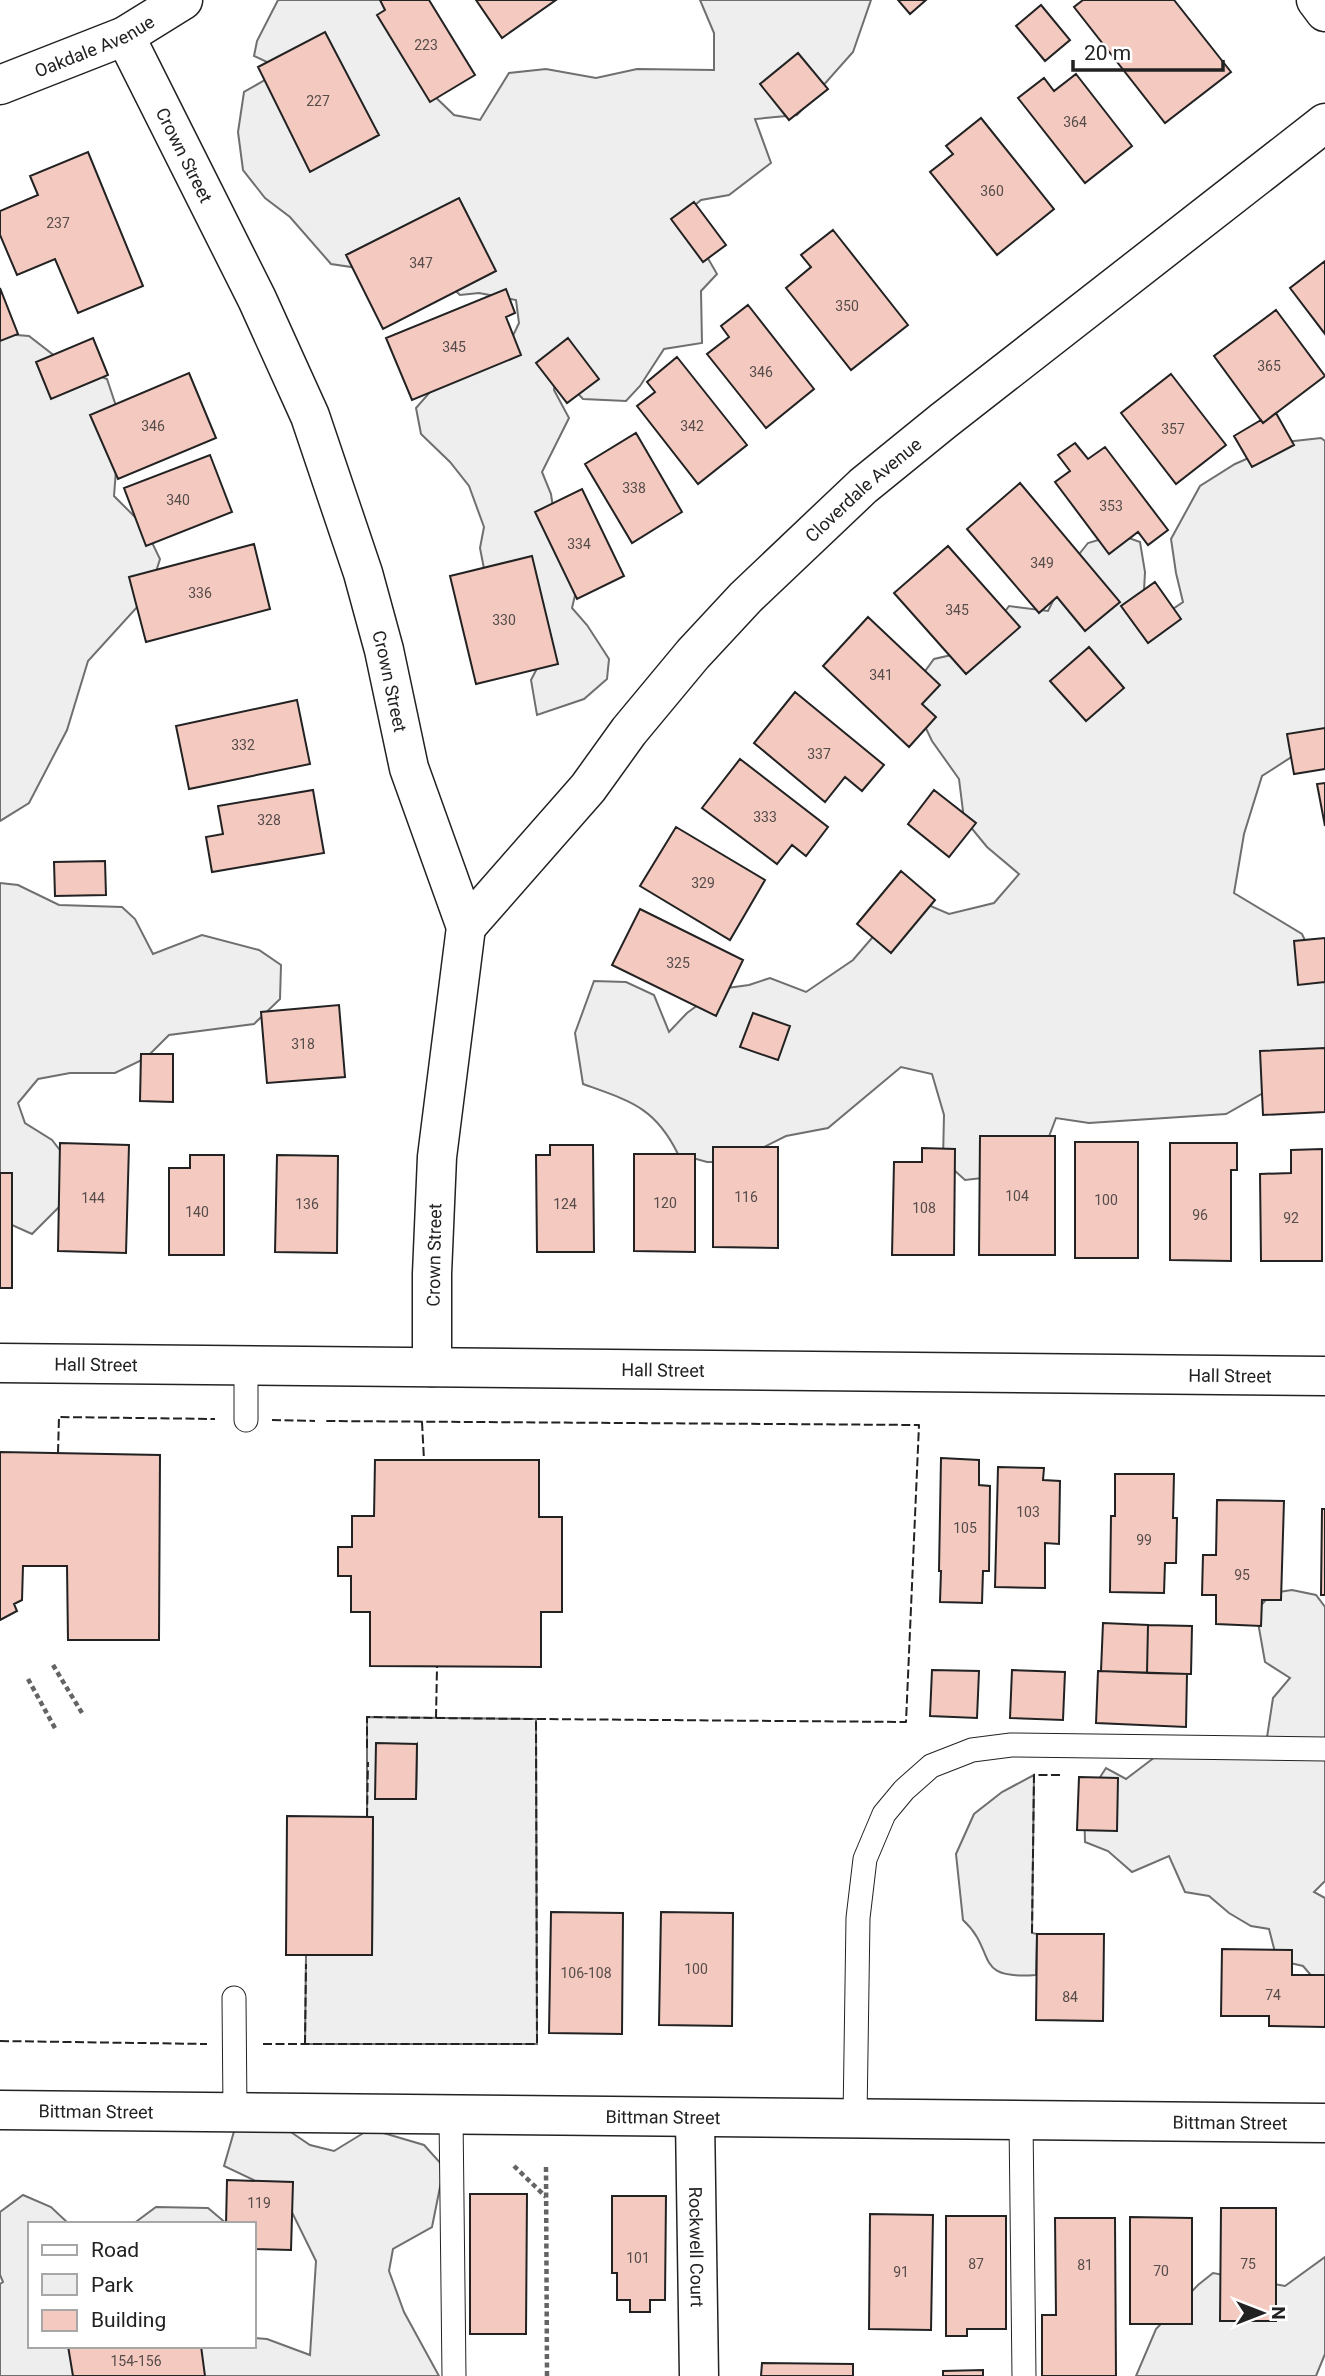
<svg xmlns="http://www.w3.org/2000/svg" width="1325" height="2376" font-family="Roboto,sans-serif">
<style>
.green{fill:#eee;stroke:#6f6f6f;stroke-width:2;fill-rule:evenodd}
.building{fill:#f3c9c0;stroke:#222;stroke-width:2}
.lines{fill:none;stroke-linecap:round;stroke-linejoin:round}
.lane-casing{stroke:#222;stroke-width:25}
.street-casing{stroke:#222;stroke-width:41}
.path{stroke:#646464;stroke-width:4.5;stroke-dasharray:5 3.5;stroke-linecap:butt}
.lane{stroke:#fff;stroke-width:23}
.street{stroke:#fff;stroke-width:38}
.fence{stroke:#222;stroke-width:2;stroke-dasharray:9 3.5;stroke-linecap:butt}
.labels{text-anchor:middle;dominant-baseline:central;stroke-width:5;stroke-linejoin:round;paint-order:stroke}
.number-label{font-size:14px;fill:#564c4a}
.street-label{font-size:18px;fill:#222;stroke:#fff}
</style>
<rect width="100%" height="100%" fill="#fff"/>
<path class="green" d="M 278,0 L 424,0 L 425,87 L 454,115 L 480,120 L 509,73 L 546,69 L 596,78 L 637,69 L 714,70 L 714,33 L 700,0 L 871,0 L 853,52 L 797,115 L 755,119 L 771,163 L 729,195 L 701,200 L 683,215 L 717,274 L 701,291 L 702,343 L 664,349 L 640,386 L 626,401 L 583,399 L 556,370 L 554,390 L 569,418 L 542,472 L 551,494 L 555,521 L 579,579 L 572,608 L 587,625 L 609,659 L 607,679 L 584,699 L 537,715 L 531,680 L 545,653 L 485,574 L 480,548 L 484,527 L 469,486 L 450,462 L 421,434 L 416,408 L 457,361 L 510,342 L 519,323 L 516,300 L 479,293 L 460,295 L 445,281 L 331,264 L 290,217 L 265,198 L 243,170 L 238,132 L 244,92 L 270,77 L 280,68 L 254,56 L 257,41 Z
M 3,334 L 29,336 L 60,360 L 107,379 L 120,418 L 114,496 L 144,526 L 160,559 L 149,594 L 88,661 L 67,730 L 29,803 L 0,821 L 0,335 Z
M 1321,438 L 1325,441 L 1325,744 L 1290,758 L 1262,776 L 1244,834 L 1234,893 L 1302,934 L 1325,984 L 1325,1066 L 1265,1092 L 1226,1114 L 1089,1123 L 1056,1118 L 1045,1147 L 1000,1176 L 965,1180 L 943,1160 L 944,1115 L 932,1074 L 901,1067 L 828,1128 L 786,1136 L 734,1162 L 707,1162 L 678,1154 C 655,1107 630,1101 583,1084 L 575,1033 L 594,981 L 626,982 L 654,995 L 669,1032 L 687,1013 L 720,989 L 749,985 L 770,978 L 806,992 L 853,960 L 896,910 L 926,904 L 949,914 L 994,903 L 1019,874 L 987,847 L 964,819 L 959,779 L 932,741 L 909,693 L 934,659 L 978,649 L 1009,606 L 1048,611 L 1072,563 L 1088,543 L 1118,534 L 1140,542 L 1145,572 L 1143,609 L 1158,619 L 1183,602 L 1176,573 L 1171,539 L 1200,486 L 1235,464 L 1285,442 Z
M 0,883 L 18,885 L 59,905 L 122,907 L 135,919 L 153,954 L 202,935 L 259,950 L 281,965 L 280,999 L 254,1024 L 169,1035 L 146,1058 L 115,1073 L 70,1073 L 38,1079 L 18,1103 L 25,1123 L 52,1140 L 73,1167 L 73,1193 L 32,1234 L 3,1221 L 0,1211 Z
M 1292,1590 L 1316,1595 L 1325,1607 L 1325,1881 L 1314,1892 L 1325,1898 L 1325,1987 L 1322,1988 L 1303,1966 L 1277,1960 L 1269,1929 L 1251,1926 L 1229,1913 L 1209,1896 L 1185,1892 L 1169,1856 L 1132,1872 L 1108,1851 L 1085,1842 L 1084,1802 L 1106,1768 L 1126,1779 L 1180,1738 L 1264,1757 L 1273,1698 L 1290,1678 L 1265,1662 L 1256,1611 L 1272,1593 Z
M 367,1717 L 536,1719 L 537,2044 L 305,2044 L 306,1955 L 372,1955 L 373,1817 L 367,1817 ZM 417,1744 L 416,1799 L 376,1799 Z
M 1034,1775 L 1032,1933 L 1037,1934 L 1036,1975 C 971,1980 998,1952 963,1920 L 956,1854 L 974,1814 L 1002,1792 Z
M 282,2126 L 310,2145 L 334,2151 L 370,2129 L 424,2145 L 444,2167 L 432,2227 L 393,2249 L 389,2271 L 404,2312 L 439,2376 L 0,2376 L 0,2284 L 3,2282 L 0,2275 L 0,2212 L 23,2195 L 51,2207 L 69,2224 L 30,2224 L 30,2346 L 254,2346 L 254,2338 L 267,2339 L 310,2355 L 316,2261 L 283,2194 L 224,2166 L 235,2128 Z
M 156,2207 L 208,2208 L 227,2224 L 133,2224 Z
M 1325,2257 L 1325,2354 L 1316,2376 L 1136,2376 L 1156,2329 L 1198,2285 L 1213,2273 L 1285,2286 Z"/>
<path class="building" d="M 380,0 L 429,0 L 475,75 L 430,102 L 377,15 L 385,10 Z
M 476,0 L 556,0 L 502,38 Z
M 898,0 L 926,0 L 910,14 Z
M 1083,0 L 1174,0 L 1231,72 L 1165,123 L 1074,7 Z
M 1041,5 L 1070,40 L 1045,61 L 1016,26 Z
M 325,32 L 379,135 L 310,172 L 258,67 Z
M 798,53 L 828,89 L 789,120 L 760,84 Z
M 1076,74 L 1132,146 L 1085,183 L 1018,98 L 1044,78 L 1054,91 Z
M 981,118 L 1054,209 L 997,255 L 930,172 L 953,154 L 946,146 Z
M 88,152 L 143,286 L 78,313 L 55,259 L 17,275 L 0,235 L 0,211 L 38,195 L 30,176 Z
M 459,198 L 496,271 L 383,329 L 346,255 Z
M 694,202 L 726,245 L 703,262 L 671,219 Z
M 833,230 L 908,325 L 851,370 L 786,288 L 811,267 L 801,255 Z
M 1325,261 L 1325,334 L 1290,288 Z
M 0,288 L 18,334 L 0,341 Z
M 506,289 L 515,313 L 506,317 L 521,355 L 412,400 L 386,338 Z
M 748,305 L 814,389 L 766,428 L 707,354 L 729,337 L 721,326 Z
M 1276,310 L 1325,376 L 1263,423 L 1214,356 Z
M 93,338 L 108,375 L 51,399 L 36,362 Z
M 568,338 L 599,379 L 567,403 L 536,363 Z
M 677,357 L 747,445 L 698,484 L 637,406 L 655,392 L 647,382 Z
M 189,373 L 216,438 L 118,479 L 90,415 Z
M 1171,374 L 1226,445 L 1176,484 L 1121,413 Z
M 1276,413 L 1294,445 L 1252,467 L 1234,436 L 1261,420 L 1263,423 Z
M 636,433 L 682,512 L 632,543 L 585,464 Z
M 1075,443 L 1088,459 L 1105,447 L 1168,530 L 1148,545 L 1138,532 L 1109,554 L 1055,482 L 1070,471 L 1058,455 Z
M 210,455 L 232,512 L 146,546 L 124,488 Z
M 1020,483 L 1120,602 L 1085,631 L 1057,597 L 1039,613 L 967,529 Z
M 582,489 L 624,576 L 577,599 L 535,512 Z
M 254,544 L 270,609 L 146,642 L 129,577 Z
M 948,546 L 1020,627 L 966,674 L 894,593 Z
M 532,556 L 558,664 L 476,684 L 450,576 Z
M 1155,582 L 1181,619 L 1148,643 L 1121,606 Z
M 868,617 L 940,685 L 922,704 L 936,717 L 909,747 L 823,666 Z
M 1089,647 L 1124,688 L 1086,721 L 1050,681 Z
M 795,692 L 884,765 L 862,791 L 845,777 L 825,802 L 754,743 Z
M 297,700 L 310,764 L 189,789 L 176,726 Z
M 1325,728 L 1325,769 L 1294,774 L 1287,734 Z
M 740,759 L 828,827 L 806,856 L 792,845 L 777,864 L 702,808 Z
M 1325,783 L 1325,826 L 1317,784 Z
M 313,790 L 324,853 L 212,872 L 206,837 L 223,834 L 218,806 Z
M 934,790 L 976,823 L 949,857 L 908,824 Z
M 676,827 L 765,880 L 730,940 L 640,886 Z
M 105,861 L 106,895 L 55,896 L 54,862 Z
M 901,871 L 935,900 L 891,953 L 857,924 Z
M 640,909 L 743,960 L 716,1016 L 612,965 Z
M 1325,938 L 1325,982 L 1298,985 L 1294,941 Z
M 339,1005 L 345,1077 L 267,1083 L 261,1012 Z
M 753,1013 L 790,1026 L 778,1060 L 740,1047 Z
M 1325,1048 L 1325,1112 L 1263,1115 L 1260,1051 Z
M 141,1054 L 173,1054 L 173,1102 L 140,1101 Z
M 980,1136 L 1055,1136 L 1055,1255 L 979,1255 Z
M 1075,1142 L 1138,1142 L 1138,1258 L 1075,1258 Z
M 60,1143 L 129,1145 L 126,1253 L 58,1251 Z
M 1170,1143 L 1237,1143 L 1237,1170 L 1231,1170 L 1231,1261 L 1170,1260 Z
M 550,1145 L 593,1145 L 594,1252 L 537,1252 L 536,1155 L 550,1155 Z
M 713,1147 L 778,1147 L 778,1248 L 713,1247 Z
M 922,1148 L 955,1149 L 954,1255 L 892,1255 L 894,1162 L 922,1162 Z
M 1322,1149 L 1322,1261 L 1261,1261 L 1260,1174 L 1291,1173 L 1291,1150 Z
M 634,1154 L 695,1154 L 695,1252 L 634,1251 Z
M 190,1155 L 224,1155 L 224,1255 L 169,1255 L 169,1168 L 190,1168 Z
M 277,1155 L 338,1156 L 337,1253 L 275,1252 Z
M 0,1173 L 12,1173 L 12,1288 L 0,1288 Z
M 0,1452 L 160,1455 L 159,1640 L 68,1640 L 67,1566 L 23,1566 L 22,1600 L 14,1604 L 17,1611 L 0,1620 Z
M 941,1458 L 979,1460 L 979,1485 L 990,1486 L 989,1571 L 983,1571 L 982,1603 L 940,1602 L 941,1571 L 939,1571 Z
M 375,1460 L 539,1460 L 539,1517 L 562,1517 L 562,1612 L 541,1612 L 541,1667 L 370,1666 L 370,1612 L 351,1612 L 351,1576 L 338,1576 L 338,1547 L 352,1547 L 352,1516 L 374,1516 Z
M 998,1467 L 1044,1468 L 1043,1480 L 1060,1481 L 1059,1544 L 1045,1543 L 1045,1588 L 995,1587 Z
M 1115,1474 L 1174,1474 L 1173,1518 L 1177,1518 L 1176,1563 L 1165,1563 L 1164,1593 L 1110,1592 L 1111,1516 L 1115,1516 Z
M 1217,1500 L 1284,1501 L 1281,1600 L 1262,1600 L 1261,1626 L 1216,1624 L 1216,1595 L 1202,1595 L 1203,1555 L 1216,1555 Z
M 1322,1509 L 1325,1509 L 1325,1595 L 1321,1595 Z
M 1103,1623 L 1148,1625 L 1147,1673 L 1101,1671 Z
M 1148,1625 L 1192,1626 L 1191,1674 L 1147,1673 Z
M 932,1670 L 979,1671 L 977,1718 L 930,1716 Z
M 1012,1670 L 1065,1672 L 1063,1720 L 1010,1718 Z
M 1098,1671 L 1187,1674 L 1186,1727 L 1096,1723 Z
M 376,1743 L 417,1744 L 416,1799 L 375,1799 Z
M 1079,1777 L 1118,1778 L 1117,1831 L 1077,1830 Z
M 287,1816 L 373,1817 L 372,1955 L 286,1955 Z
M 551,1912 L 623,1913 L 622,2034 L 549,2033 Z
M 661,1912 L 733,1913 L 732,2026 L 659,2025 Z
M 1037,1934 L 1104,1934 L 1103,2021 L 1036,2020 Z
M 1222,1949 L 1292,1950 L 1292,1975 L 1325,1975 L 1325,2027 L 1269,2026 L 1269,2016 L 1221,2016 Z
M 227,2180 L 293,2182 L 291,2250 L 254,2249 L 254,2224 L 226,2224 Z
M 470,2194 L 527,2194 L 526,2334 L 470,2334 Z
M 612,2196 L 666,2196 L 665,2300 L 650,2300 L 650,2312 L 630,2312 L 630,2300 L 617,2300 L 617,2273 L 612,2273 Z
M 1221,2208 L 1276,2208 L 1276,2321 L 1220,2321 Z
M 870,2214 L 933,2215 L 931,2330 L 869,2329 Z
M 946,2216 L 1006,2216 L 1006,2329 L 967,2329 L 967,2336 L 946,2336 Z
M 1130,2217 L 1192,2218 L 1192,2324 L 1130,2324 Z
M 1055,2218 L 1115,2218 L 1116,2376 L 1042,2376 L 1042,2315 L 1056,2315 Z
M 68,2346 L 201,2346 L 205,2376 L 73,2376 Z
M 762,2363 L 853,2364 L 853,2376 L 761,2376 Z
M 983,2370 L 983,2376 L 943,2376 L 943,2371 Z"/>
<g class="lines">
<defs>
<path id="lane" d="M 246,1366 L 246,1420
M 234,1998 L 235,2112
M 451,2115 L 454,2376
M 855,2119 L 858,1918 L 865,1859 L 884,1814 L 904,1790 L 931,1766 L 972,1750 L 1011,1745 L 1325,1749
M 1021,2121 L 1024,2376"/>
<g id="street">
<path d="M 1316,0 L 1325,12"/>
<path id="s1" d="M 125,36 L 257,299 L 310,416 L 363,573 L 384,650 L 409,768 L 466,927 L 437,1157 L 432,1274 L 432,1367"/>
<path id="s2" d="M 0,85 L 125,36 L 183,0"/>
<path id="s3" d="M 466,927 L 588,788 L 629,731 L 693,654 L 746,597 L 863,486 L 943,421 L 1325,123"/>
<path id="s4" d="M 0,1363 L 1325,1376"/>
<path id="s5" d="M 0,2110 L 1325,2123"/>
<path id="s6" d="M 695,2119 L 699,2376"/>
</g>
</defs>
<use href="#lane" class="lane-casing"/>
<use href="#street" class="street-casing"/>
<path class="path" d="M 53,1665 L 82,1713
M 28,1679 L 56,1730
M 514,2166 L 546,2197
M 546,2167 L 547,2376"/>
<use href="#lane" class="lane"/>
<use href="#street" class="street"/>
<path class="fence" d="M 272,1420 L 315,1421
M 422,1422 L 424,1460
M 58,1453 L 59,1417 L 215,1419
M 436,1718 L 536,1719
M 367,1748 L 367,1717 L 436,1718 L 437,1667
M 367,1817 L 368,1762
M 1032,1933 L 1034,1775 L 1062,1775
M 0,2041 L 207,2044
M 263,2044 L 537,2044 L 536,1719 L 906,1722 L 919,1425 L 326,1421
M 305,2044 L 306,1964"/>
</g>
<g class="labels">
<g class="number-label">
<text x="426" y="45">223</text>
<text x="318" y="101">227</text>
<text x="1075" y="122">364</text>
<text x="992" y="191">360</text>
<text x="58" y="223">237</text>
<text x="421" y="263">347</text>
<text x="847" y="306">350</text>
<text x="454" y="347">345</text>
<text x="1269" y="366">365</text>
<text x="761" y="372">346</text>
<text x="153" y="426">346</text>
<text x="692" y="426">342</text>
<text x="1173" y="429">357</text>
<text x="634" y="488">338</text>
<text x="178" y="500">340</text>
<text x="1111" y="506">353</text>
<text x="579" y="544">334</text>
<text x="1042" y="563">349</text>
<text x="200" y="593">336</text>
<text x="957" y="610">345</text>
<text x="504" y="620">330</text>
<text x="881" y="675">341</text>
<text x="243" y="745">332</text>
<text x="819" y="754">337</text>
<text x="765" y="817">333</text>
<text x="269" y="820">328</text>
<text x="703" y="883">329</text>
<text x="678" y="963">325</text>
<text x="303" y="1044">318</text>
<text x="1017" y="1196">104</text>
<text x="746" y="1197">116</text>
<text x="93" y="1198">144</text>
<text x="1106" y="1200">100</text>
<text x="665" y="1203">120</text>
<text x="307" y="1204">136</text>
<text x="565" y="1204">124</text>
<text x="924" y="1208">108</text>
<text x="197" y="1212">140</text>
<text x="1200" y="1215">96</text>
<text x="1291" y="1218">92</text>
<text x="1028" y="1512">103</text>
<text x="965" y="1528">105</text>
<text x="1144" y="1540">99</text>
<text x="1242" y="1575">95</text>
<text x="696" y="1969">100</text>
<text x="586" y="1973">106-108</text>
<text x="1273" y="1995">74</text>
<text x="1070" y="1997">84</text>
<text x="259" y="2203">119</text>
<text x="638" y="2258">101</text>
<text x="976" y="2264">87</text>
<text x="1248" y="2264">75</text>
<text x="1085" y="2265">81</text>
<text x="1161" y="2271">70</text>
<text x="901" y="2272">91</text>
<text x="136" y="2361">154-156</text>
</g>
<g class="street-label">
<text stroke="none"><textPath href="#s2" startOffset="102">Oakdale Avenue</textPath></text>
<text stroke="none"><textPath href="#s1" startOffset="133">Crown Street</textPath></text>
<text stroke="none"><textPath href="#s3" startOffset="592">Cloverdale Avenue</textPath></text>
<text stroke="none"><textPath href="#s1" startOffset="700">Crown Street</textPath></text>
<text transform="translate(434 1255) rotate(-89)">Crown Street</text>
<text stroke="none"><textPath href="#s4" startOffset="96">Hall Street</textPath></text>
<text stroke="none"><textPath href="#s4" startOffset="663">Hall Street</textPath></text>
<text stroke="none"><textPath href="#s4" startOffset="1230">Hall Street</textPath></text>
<text stroke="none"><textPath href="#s5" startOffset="96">Bittman Street</textPath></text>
<text stroke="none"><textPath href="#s5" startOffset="663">Bittman Street</textPath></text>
<text stroke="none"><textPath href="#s5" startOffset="1230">Bittman Street</textPath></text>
<text stroke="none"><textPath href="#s6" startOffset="128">Rockwell Court</textPath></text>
</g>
</g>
<rect x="28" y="2222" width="228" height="126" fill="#ffffff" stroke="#a7a7a7" stroke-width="2"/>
<rect x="42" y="2245" width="35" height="10" fill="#ffffff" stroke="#a7a7a7" stroke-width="2"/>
<text x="91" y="2257" font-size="21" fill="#222222">Road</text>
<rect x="42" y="2274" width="35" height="21" fill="#eeeeee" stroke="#a7a7a7" stroke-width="2"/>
<text x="91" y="2292" font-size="21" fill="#222222">Park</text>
<rect x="42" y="2310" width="35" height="21" fill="#f3c9c0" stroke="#a7a7a7" stroke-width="2"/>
<text x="91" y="2327" font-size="21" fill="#222222">Building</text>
<g transform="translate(1262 2313) rotate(90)" stroke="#ffffff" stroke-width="5" paint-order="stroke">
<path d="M0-5L12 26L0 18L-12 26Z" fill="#222222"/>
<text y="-10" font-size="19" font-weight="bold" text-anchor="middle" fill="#222222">N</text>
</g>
<path d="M1073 60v10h150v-10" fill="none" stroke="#222222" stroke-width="3.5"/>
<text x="1084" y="60" font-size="21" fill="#222222" stroke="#ffffff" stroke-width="5" paint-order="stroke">20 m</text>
</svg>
